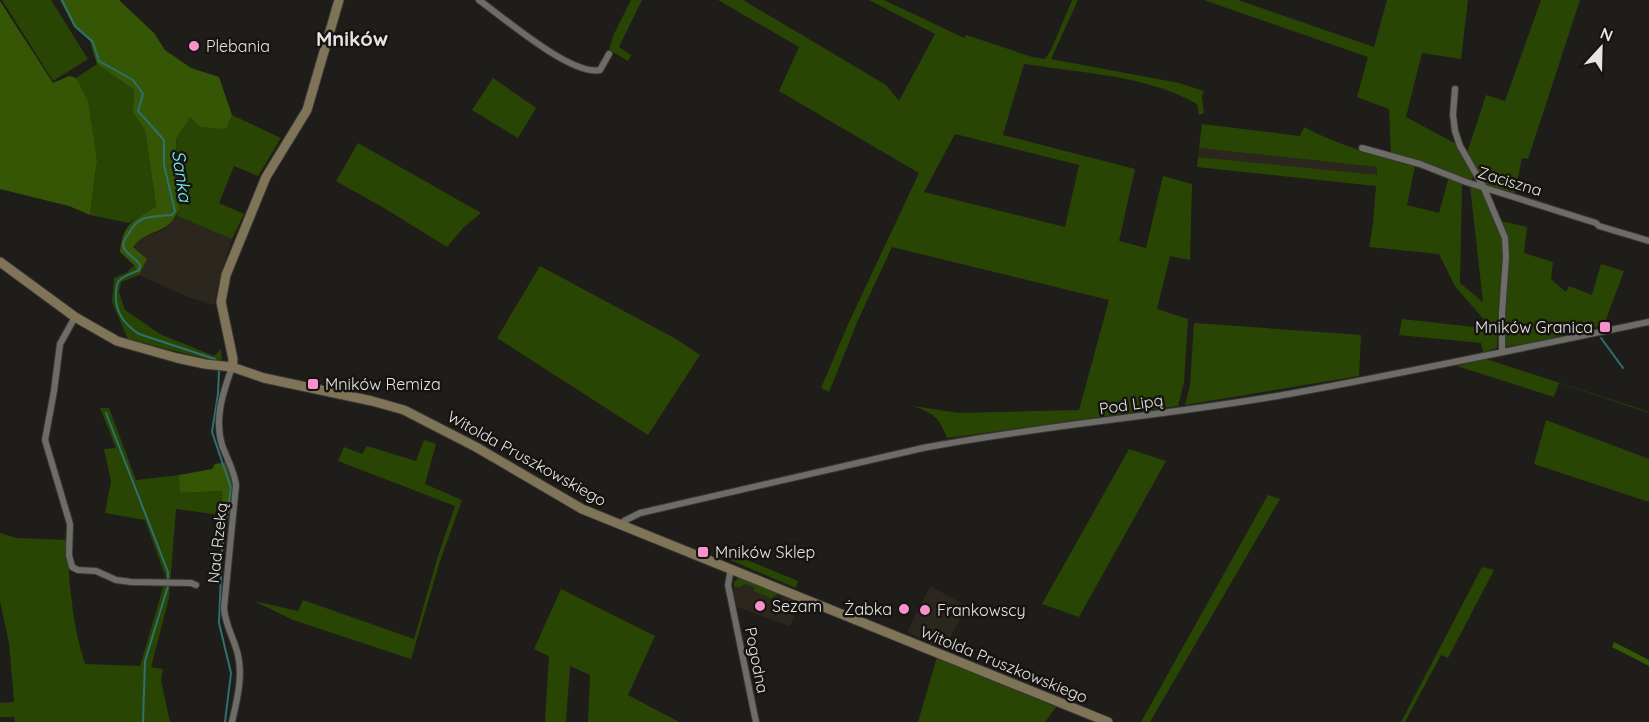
<svg xmlns="http://www.w3.org/2000/svg" width="1649" height="722" font-family="Quicksand,sans-serif">
<style>
.built{fill:#2c271e}
.green{fill:#294504;fill-rule:evenodd}
.forest{fill:#345605}
.lines{fill:none;stroke-linecap:round;stroke-linejoin:round}
.stream{stroke:#2f7072;stroke-width:2}
.street-casing{stroke:#3a3836;stroke-width:8}
.secondary-casing{stroke:#3a3836;stroke-width:11}
.street{stroke:#6e6c67;stroke-width:6}
.secondary{stroke:#807458;stroke-width:9}
.poi-dot{fill:#f790cd;stroke:#161410;stroke-width:2}
.labels{text-anchor:middle;dominant-baseline:central;stroke-width:5;stroke-linejoin:round;paint-order:stroke}
.poi-label{font-size:16px;fill:#e6e4e2;stroke:#161410;text-anchor:start}
.street-label{font-size:16px;fill:#e6e4e2;stroke:#161410}
.water-label{font-size:18px;font-style:italic;fill:#77f4f9;stroke:#161410}
.quarter-label{font-size:20px;font-weight:bold;fill:#e6e4e2;stroke:#161410}
</style>
<rect width="100%" height="100%" fill="#1f1d19"/>
<path class="built" d="M 1199,148 L 1377,167 L 1377,176 L 1198,157 Z
M 177,216 L 232,239 L 219,281 L 214,305 L 188,297 L 139,275 L 147,259 L 133,247 L 140,238 L 164,230 Z
M 743,581 L 775,594 L 784,597 L 785,594 L 800,600 L 790,626 L 737,607 L 733,589 Z
M 930,586 L 967,606 L 944,649 L 907,632 Z"/>
<path class="green" d="M 2,0 L 51,0 L 88,59 L 53,81 Z
M 631,0 L 642,0 L 619,47 L 631,55 L 628,61 L 609,50 L 614,34 Z
M 718,0 L 743,0 L 886,85 L 899,101 L 935,34 L 869,0 L 884,0 L 964,38 L 966,35 L 1032,57 L 1045,59 L 1051,50 L 1072,0 L 1078,0 L 1051,59 L 1179,83 L 1204,91 L 1202,97 L 1204,113 L 1199,115 L 1197,104 C 1146,75 1081,73 1024,64 L 1003,135 L 1135,169 L 1119,241 L 1146,248 L 1163,176 L 1192,184 L 1190,260 L 1170,256 L 1157,309 L 1188,319 L 1184,382 L 1178,406 L 947,438 C 939,417 934,414 913,406 L 959,413 L 1079,410 L 1109,300 L 892,247 L 858,320 L 829,392 L 821,388 L 850,320 L 919,173 L 779,91 L 799,47 ZM 955,134 L 1079,165 L 1065,227 L 924,192 Z
M 1204,0 L 1238,0 L 1374,47 L 1387,0 L 1468,0 L 1461,59 L 1422,53 L 1406,117 L 1458,145 L 1474,175 L 1472,180 L 1391,155 L 1389,109 L 1357,97 L 1368,57 Z
M 1541,0 L 1580,0 L 1528,159 L 1522,158 L 1515,193 L 1484,185 L 1467,153 L 1486,95 L 1505,101 Z
M 97,64 L 134,90 L 133,113 L 145,130 L 156,206 L 129,223 L 90,215 L 97,161 L 76,78 Z
M 493,78 L 536,108 L 518,138 L 472,110 Z
M 232,115 L 281,138 L 258,176 L 234,166 L 219,203 L 244,214 L 232,239 L 177,216 L 179,208 L 176,138 L 190,116 L 226,129 Z
M 1202,124 L 1300,136 L 1304,127 C 1340,146 1376,156 1415,166 L 1407,205 L 1439,213 L 1449,177 L 1462,184 L 1460,283 L 1483,302 L 1470,186 L 1481,188 L 1503,239 L 1504,256 L 1498,310 L 1497,348 L 1483,352 L 1481,343 L 1399,335 L 1402,319 L 1492,329 L 1455,286 L 1439,254 L 1369,247 L 1373,224 L 1376,186 L 1197,167 L 1198,157 L 1377,175 L 1377,167 L 1199,148 Z
M 358,143 L 481,213 L 463,228 L 447,247 L 384,208 L 336,181 Z
M 1501,221 L 1527,227 L 1524,253 L 1553,262 L 1551,279 L 1566,292 L 1569,286 L 1592,295 L 1601,264 L 1624,271 L 1604,325 L 1536,342 L 1504,347 L 1509,241 Z
M 134,266 L 139,275 L 121,282 L 119,292 L 125,310 L 160,334 L 214,356 L 221,349 L 222,359 L 219,362 L 128,339 L 112,302 L 114,278 L 126,273 Z
M 540,266 L 676,339 L 700,355 L 648,435 L 497,338 Z
M 1194,323 L 1361,335 L 1359,376 L 1185,405 L 1190,385 Z
M 1486,359 L 1649,412 L 1649,413 L 1559,383 L 1554,397 L 1457,366 Z
M 100,408 L 109,408 L 136,480 L 179,475 L 181,493 L 222,491 L 221,515 L 176,509 L 169,598 L 151,667 L 163,669 L 161,680 L 170,722 L 15,722 L 14,717 L 0,717 L 0,703 L 14,702 L 9,643 L 0,601 L 0,533 L 17,538 L 67,540 C 69,581 72,625 85,664 L 140,666 L 166,578 L 145,520 L 105,513 L 111,481 L 104,449 L 116,448 Z
M 1546,420 L 1649,459 L 1649,502 L 1534,464 Z
M 424,440 L 436,444 L 425,484 L 462,500 L 440,561 L 411,659 L 293,620 L 254,601 L 298,611 L 303,600 L 414,639 L 438,556 L 455,506 L 338,461 L 344,447 L 362,454 L 367,446 L 416,461 Z
M 1129,449 L 1166,461 L 1079,617 L 1042,604 Z
M 1268,495 L 1280,499 L 1150,722 L 1141,722 Z
M 718,548 L 798,581 L 796,588 L 716,554 Z
M 1482,567 L 1494,570 L 1448,658 L 1441,655 L 1405,722 L 1401,722 Z
M 740,577 L 779,592 L 778,594 L 771,598 L 754,591 L 754,587 L 744,584 L 740,587 L 734,587 L 734,582 Z
M 561,589 L 655,636 L 628,695 L 679,722 L 588,722 L 590,675 L 570,666 L 566,722 L 545,722 L 549,656 L 534,649 Z
M 937,657 L 1056,707 L 1045,722 L 918,722 Z"/>
<path class="forest" d="M 60,0 L 119,0 L 154,33 L 165,50 L 191,68 L 219,77 L 232,115 L 226,129 L 201,127 L 190,117 L 176,139 L 179,209 C 168,237 148,227 133,247 L 147,259 L 139,275 L 134,265 L 120,252 C 123,222 134,221 156,206 L 145,130 L 133,113 L 134,90 L 97,64 L 90,41 L 74,27 Z
M 0,1 L 53,83 L 69,76 L 76,78 L 88,101 L 97,161 L 90,215 L 69,206 L 0,189 Z
M 226,462 L 233,482 L 229,516 L 221,515 L 222,491 L 180,493 L 179,475 L 212,469 L 215,464 Z
M 1614,642 L 1649,660 L 1649,666 L 1612,647 Z"/>
<g class="lines">
<path class="stream" d="M 62,0 L 75,26 L 93,42 L 99,61 L 133,80 L 143,94 L 138,111 L 164,140 L 164,165 L 175,211 L 172,215 C 150,217 139,214 128,235 C 125,239 122,243 124,248 C 127,255 136,258 140,265 L 139,270 C 133,273 122,276 118,282 C 116,285 116,291 116,295 C 115,313 125,325 139,334 L 215,359
M 1601,338 L 1623,368
M 219,371 L 218,394 L 212,432 L 231,488 L 222,551 L 219,623 L 231,673 L 225,722
M 106,413 L 168,572 L 168,579
M 143,722 L 145,661 L 168,586"/>
<defs>
<path id="street" d="M 479,0 C 504,18 571,76 600,70 L 609,54
M 1455,89 L 1453,115 L 1455,131 L 1460,146 L 1483,186 L 1505,238 L 1506,257 L 1502,313 L 1502,352
M 1362,148 L 1420,164 L 1466,182 L 1596,223 L 1599,226 L 1649,241
M 75,317 L 60,344 L 54,391 L 45,440 L 70,524 L 69,555 L 72,567 L 78,570 L 96,571 L 116,580 L 131,582 L 191,583 L 196,585
M 232,367 C 223,393 214,418 222,445 C 227,459 234,470 236,485 L 224,608 C 225,625 234,638 238,655 C 243,677 237,700 232,722
M 622,525 L 624,521 L 640,513 L 923,448 C 1042,425 1164,416 1283,395 C 1405,373 1527,347 1649,322
M 731,568 L 728,585 L 756,722"/>
<path id="secondary" d="M 0,262 L 75,317 L 117,341 L 177,358 L 205,364 L 232,367 L 264,378 L 372,401 L 404,410 L 476,447 L 582,509 L 1108,722
M 232,367 L 233,359 L 221,302 L 226,275 L 266,177 L 307,110 L 339,0"/>
</defs>
<use href="#street" class="street-casing"/>
<use href="#secondary" class="secondary-casing"/>
<use href="#street" class="street"/>
<use href="#secondary" class="secondary"/>
</g>
<g class="poi-dot">
<circle cx="194" cy="46" r="6"/>
<rect x="1599" y="321" width="12" height="12" rx="3"/>
<rect x="307" y="378" width="12" height="12" rx="3"/>
<rect x="697" y="546" width="12" height="12" rx="3"/>
<circle cx="760" cy="606" r="6"/>
<circle cx="904" cy="609" r="6"/>
<circle cx="925" cy="610" r="6"/>
</g>
<g class="labels">
<g class="poi-label">
<text x="206" y="46">Plebania</text>
<text x="1593" y="327" text-anchor="end">Mników Granica</text>
<text x="325" y="384">Mników Remiza</text>
<text x="715" y="552">Mników Sklep</text>
<text x="772" y="606">Sezam</text>
<text x="892" y="609" text-anchor="end">Żabka</text>
<text x="937" y="610">Frankowscy</text>
</g>
<g class="street-label">
<text transform="translate(1510 181) rotate(17)">Zaciszna</text>
<text transform="translate(1131 404) rotate(-8)">Pod Lipą</text>
<text transform="translate(527 458) rotate(29)">Witolda Pruszkowskiego</text>
<text transform="translate(217 543) rotate(-84)">Nad Rzeką</text>
<text transform="translate(757 660) rotate(79)">Pogodna</text>
<text transform="translate(1004 664) rotate(22)">Witolda Pruszkowskiego</text>
</g>
<g class="water-label">
<text transform="translate(182 176) rotate(82)">Sanka</text>
</g>
<g class="quarter-label">
<text x="352" y="38">Mników</text>
</g>
</g>
<g transform="translate(1601 48) rotate(22)" stroke="#161410" stroke-width="4.5" paint-order="stroke">
<path d="M0-4.5L10 22L0 15L-10 22Z" fill="#e6e4e2"/>
<text y="-9" font-size="16" font-weight="bold" text-anchor="middle" fill="#e6e4e2">N</text>
</g>
</svg>
